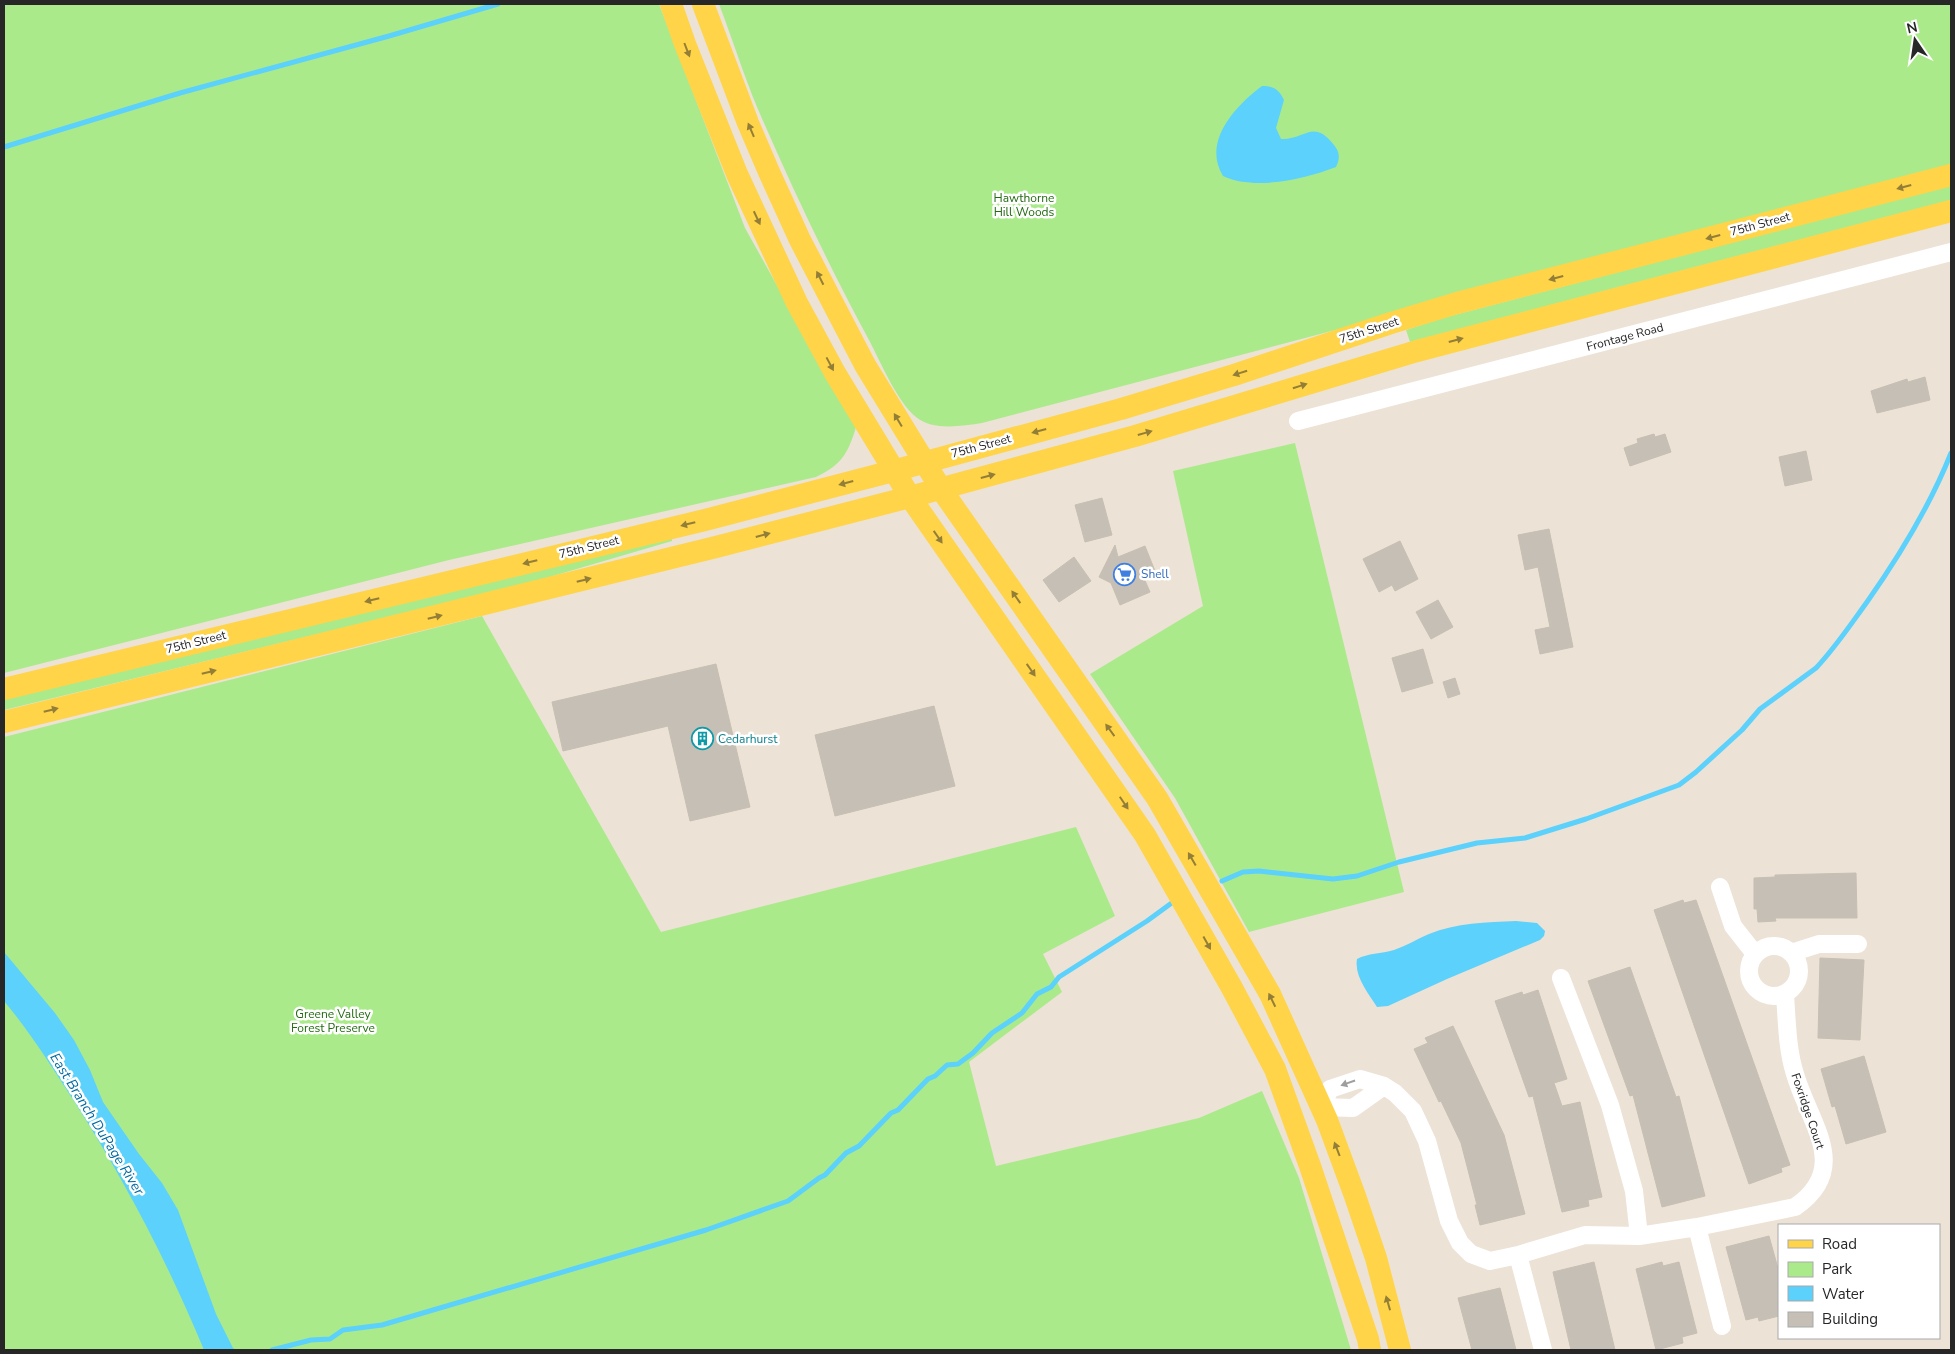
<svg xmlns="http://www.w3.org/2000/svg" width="1955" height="1354" font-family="'Nunito Sans',sans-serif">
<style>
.green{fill:#abea8b}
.water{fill:#5bd1fc}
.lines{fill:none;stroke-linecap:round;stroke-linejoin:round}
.stream{stroke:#5bd1fc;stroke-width:5}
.building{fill:#c6bfb6;stroke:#c7bfb0}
.minor{stroke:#fff;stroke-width:18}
.major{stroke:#ffd448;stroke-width:22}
.oneway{fill:#937e38}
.oneway2{fill:#9e9e9e}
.labels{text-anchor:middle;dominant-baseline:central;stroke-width:5;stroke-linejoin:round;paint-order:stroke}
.park-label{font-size:12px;fill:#236a11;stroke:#fff}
.street-label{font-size:12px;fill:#272727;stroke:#fff}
.shop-label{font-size:12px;fill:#366cbe;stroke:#fff;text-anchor:start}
.culture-label{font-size:12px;fill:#0d838f;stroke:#fff;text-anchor:start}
.water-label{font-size:14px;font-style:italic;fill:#006aa2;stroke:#fff}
</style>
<rect width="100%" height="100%" fill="#ece2d6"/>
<path class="green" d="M 4,4 L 659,4 L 745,228 L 856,427 C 848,454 841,465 816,477 L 449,560 L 4,673 Z
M 719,4 L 1951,4 L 1951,168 L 982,423 C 961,426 933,431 916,417 C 898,403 880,361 869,340 C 828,264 791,186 757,107 C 743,73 732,38 719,4 Z
M 1951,185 L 1951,200 L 1410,342 L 1406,330 L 1443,318 Z
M 1295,443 L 1404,892 L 1249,932 L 1175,798 L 1090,674 L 1203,606 L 1173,471 Z
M 672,538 L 672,541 L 529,583 L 4,710 L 4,699 Z
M 482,616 L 661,932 L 1076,827 L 1115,916 L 1043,954 L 1062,992 L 969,1062 L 996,1166 L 1199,1118 L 1262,1091 L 1299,1178 L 1351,1350 L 4,1350 L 4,737 Z"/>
<path class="water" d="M 1262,86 C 1273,86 1279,89 1284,100 L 1276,128 L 1281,139 C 1305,140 1313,118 1334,145 C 1340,152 1340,159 1336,167 C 1305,179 1255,191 1223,176 C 1202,142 1235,106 1262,86 Z
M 1516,921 L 1537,923 L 1545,931 L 1544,936 L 1540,940 L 1447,979 L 1388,1006 L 1377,1007 C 1368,993 1354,976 1357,959 C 1368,953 1381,954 1394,950 C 1406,946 1417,939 1429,934 C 1456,923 1487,922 1516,921 Z
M 4,952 L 55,1013 L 74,1040 L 90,1070 L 103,1102 L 139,1154 L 162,1183 L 178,1210 L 216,1314 L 233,1348 L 236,1350 L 204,1350 C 168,1263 125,1181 74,1101 C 52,1067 30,1032 4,1001 Z"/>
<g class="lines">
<path class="stream" d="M 4,147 L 180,93 L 389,36 L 498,4
M 1222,881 L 1243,872 L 1259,871 L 1333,879 L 1357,876 L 1399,862 L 1477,843 L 1525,838 L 1586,819 L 1679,785 L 1696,772 L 1742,730 L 1760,709 L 1816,668 C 1835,648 1851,624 1867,602 C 1900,555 1930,506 1951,453
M 272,1350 L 311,1340 L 330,1339 L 343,1330 L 382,1325 L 706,1230 L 788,1201 L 819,1178 L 825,1175 L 846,1153 L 859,1146 L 891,1113 L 898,1110 L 928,1079 L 935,1076 L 947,1065 L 958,1064 L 973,1053 L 992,1033 L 1022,1013 L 1037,994 L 1051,987 L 1059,977 L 1147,921 L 1173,902"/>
</g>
<path class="building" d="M 1925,377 L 1930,400 L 1877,413 L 1871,391 L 1907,379 L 1908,382 Z
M 1654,434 L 1655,437 L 1665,434 L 1671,452 L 1630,466 L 1624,448 L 1638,443 L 1637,439 Z
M 1806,451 L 1812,480 L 1785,486 L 1779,457 Z
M 1102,498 L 1112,535 L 1085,542 L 1075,505 Z
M 1549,529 L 1573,647 L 1540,654 L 1535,630 L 1550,627 L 1538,567 L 1525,570 L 1518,535 Z
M 1400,541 L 1418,579 L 1395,591 L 1392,585 L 1379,592 L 1363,559 Z
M 1115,545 L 1118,557 L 1145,546 L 1155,571 L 1143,576 L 1150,592 L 1120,605 L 1111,583 L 1099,577 Z
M 1074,557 L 1091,581 L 1059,602 L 1043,580 Z
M 1438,600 L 1453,627 L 1431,639 L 1416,612 Z
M 1423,649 L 1433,683 L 1402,692 L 1392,658 Z
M 716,664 L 750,807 L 690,821 L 668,726 L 563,751 L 552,702 Z
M 1455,678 L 1460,694 L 1448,698 L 1443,682 Z
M 934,706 L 955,786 L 835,816 L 815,735 Z
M 1856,873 L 1857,918 L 1775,918 L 1776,921 L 1758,922 L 1757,909 L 1754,909 L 1754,878 L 1775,877 L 1775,875 Z
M 1683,900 L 1684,903 L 1696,900 L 1790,1165 L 1781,1168 L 1782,1172 L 1749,1184 L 1654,910 Z
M 1820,958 L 1864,960 L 1860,1040 L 1818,1038 Z
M 1630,967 L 1676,1097 L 1679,1096 L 1705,1196 L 1662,1207 L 1633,1095 L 1630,1096 L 1588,981 Z
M 1538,990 L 1567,1079 L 1554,1083 L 1562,1106 L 1580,1102 L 1602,1197 L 1588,1200 L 1589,1206 L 1562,1212 L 1533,1096 L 1529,1097 L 1495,1001 L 1522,992 L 1523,995 Z
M 1453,1026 L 1504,1135 L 1525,1214 L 1480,1225 L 1475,1205 L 1477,1205 L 1461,1143 L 1441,1101 L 1439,1102 L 1414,1049 L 1428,1043 L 1425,1038 Z
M 1864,1056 L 1886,1132 L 1846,1144 L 1835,1106 L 1832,1107 L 1821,1069 Z
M 1769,1236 L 1779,1272 L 1779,1316 L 1759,1321 L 1758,1317 L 1746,1320 L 1726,1247 Z
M 1594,1262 L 1615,1350 L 1571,1350 L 1553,1272 Z
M 1662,1262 L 1663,1266 L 1679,1262 L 1697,1333 L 1682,1337 L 1683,1343 L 1656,1350 L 1636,1269 Z
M 1500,1288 L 1516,1350 L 1472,1350 L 1458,1298 Z"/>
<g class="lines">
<path class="minor" d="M 1298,421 L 1951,252
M 1720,887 L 1733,926 L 1755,954
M1749 971a25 25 0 1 1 50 0a25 25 0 1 1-50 0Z
M 1791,953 L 1819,944 L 1858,944
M 1561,978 L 1610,1105 L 1634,1191 L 1639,1236
M 1384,1086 L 1353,1108 L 1321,1107 L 1330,1089 L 1360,1079 L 1384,1086 L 1395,1093 L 1413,1111 L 1427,1141 L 1449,1221 L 1460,1243 L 1471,1254 L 1490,1261 L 1518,1255 L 1585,1235 L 1639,1236 L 1697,1227 L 1795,1207 C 1852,1168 1809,1123 1795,1074 C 1787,1049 1787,1021 1785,995
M 1697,1227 L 1722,1326
M 1518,1255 L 1543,1350"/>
<path class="major" d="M 671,4 L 685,44 L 737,174 L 797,303 L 835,373 L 910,497 L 1145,835 L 1232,988 L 1275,1069 L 1310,1166 L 1368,1339 L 1370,1350
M 703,4 L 748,123 L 769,172 L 800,240 L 865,365 L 941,489 L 1157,798 L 1270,994 L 1327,1120 L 1355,1196 L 1376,1258 L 1400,1350
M 4,689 L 705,520 L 893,471 L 1121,409 L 1234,375 L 1391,323 L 1457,303 L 1951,175
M 4,722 L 716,547 L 910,497 L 1135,436 L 1417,351 L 1951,211"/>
</g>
<defs><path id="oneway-solid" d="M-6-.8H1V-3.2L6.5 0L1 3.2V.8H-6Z" transform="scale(1.25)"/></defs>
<g class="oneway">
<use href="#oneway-solid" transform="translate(687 50) rotate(69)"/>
<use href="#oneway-solid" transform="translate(751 130) rotate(-113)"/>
<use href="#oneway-solid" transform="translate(1904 187) rotate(165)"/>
<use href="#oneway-solid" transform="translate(757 218) rotate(65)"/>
<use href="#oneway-solid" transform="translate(1713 237) rotate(165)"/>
<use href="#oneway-solid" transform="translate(820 278) rotate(-117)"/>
<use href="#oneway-solid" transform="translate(1556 278) rotate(165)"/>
<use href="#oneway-solid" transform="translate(1456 340) rotate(-15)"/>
<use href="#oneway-solid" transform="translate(830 364) rotate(62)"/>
<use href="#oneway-solid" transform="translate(1240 373) rotate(162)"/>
<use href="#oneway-solid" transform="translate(1300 386) rotate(-18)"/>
<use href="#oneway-solid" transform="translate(898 420) rotate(-121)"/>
<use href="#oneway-solid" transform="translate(1039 431) rotate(165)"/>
<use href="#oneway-solid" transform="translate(1145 433) rotate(-16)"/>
<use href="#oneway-solid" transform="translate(988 476) rotate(-15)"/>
<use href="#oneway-solid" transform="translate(846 483) rotate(165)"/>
<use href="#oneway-solid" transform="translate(688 524) rotate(166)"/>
<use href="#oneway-solid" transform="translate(763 535) rotate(-15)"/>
<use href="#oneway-solid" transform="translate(938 537) rotate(55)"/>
<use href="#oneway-solid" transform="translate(530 562) rotate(166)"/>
<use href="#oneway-solid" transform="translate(584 580) rotate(-14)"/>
<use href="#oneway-solid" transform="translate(1016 597) rotate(-125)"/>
<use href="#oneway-solid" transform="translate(372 600) rotate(166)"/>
<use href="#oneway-solid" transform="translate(435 617) rotate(-14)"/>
<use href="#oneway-solid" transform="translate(1031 670) rotate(55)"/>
<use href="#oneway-solid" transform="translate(209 672) rotate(-14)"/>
<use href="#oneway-solid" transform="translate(51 710) rotate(-14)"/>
<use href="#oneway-solid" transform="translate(1110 730) rotate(-126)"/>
<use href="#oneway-solid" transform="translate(1124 803) rotate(56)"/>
<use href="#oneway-solid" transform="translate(1192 859) rotate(-120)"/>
<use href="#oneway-solid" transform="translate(1207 943) rotate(61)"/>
<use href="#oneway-solid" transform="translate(1272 1000) rotate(-116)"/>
<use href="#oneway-solid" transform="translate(1337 1149) rotate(-111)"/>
<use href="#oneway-solid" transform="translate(1388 1303) rotate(-106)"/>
</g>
<use class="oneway2" href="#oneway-solid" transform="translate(1348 1083) rotate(161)"/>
<defs>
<symbol id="supermarket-ring" viewBox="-11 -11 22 22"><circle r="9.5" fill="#fff" stroke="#3f7fe0" stroke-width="1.5"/><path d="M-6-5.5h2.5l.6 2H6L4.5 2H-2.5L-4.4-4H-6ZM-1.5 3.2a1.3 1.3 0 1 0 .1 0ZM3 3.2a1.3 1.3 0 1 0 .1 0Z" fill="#3f7fe0"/></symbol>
<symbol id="building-ring" viewBox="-11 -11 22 22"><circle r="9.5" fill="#fff" stroke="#0f9aa8" stroke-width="1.5"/><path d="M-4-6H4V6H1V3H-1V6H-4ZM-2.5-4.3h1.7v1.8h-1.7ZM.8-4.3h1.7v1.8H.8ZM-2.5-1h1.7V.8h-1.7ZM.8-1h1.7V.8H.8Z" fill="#0f9aa8"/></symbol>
</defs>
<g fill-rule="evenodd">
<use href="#supermarket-ring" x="1112" y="562" width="25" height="25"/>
<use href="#building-ring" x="690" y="726" width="25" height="25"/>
</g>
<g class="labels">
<g class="park-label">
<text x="1024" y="198">Hawthorne<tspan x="1024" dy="14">Hill Woods</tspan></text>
<text x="333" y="1014">Greene Valley<tspan x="333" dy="14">Forest Preserve</tspan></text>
</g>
<g class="street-label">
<text transform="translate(1760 224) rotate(-15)">75th Street</text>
<text transform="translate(1369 330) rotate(-18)">75th Street</text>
<text transform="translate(1625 337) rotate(-15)">Frontage Road</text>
<text transform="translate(981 446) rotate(-15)">75th Street</text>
<text transform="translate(589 547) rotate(-14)">75th Street</text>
<text transform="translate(196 642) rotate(-14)">75th Street</text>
<text transform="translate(1808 1111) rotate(71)">Foxridge Court</text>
</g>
<g class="shop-label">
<text x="1141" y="574">Shell</text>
</g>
<g class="culture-label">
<text x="718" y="739">Cedarhurst</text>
</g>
<g class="water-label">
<text transform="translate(97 1124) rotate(58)">East Branch DuPage River</text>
</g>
</g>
<rect width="1955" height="1354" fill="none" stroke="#272727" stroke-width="10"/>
<rect x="1778" y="1224" width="162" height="115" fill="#ffffff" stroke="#a9a9a9"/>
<rect x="1788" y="1240" width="25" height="8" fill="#ffd448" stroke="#a9a9a9"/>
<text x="1822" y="1249" font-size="15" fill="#272727">Road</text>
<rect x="1788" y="1262" width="25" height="15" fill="#abea8b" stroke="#a9a9a9"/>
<text x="1822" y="1274" font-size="15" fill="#272727">Park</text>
<rect x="1788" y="1286" width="25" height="15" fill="#5bd1fc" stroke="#a9a9a9"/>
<text x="1822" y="1299" font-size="15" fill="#272727">Water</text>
<rect x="1788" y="1312" width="25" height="15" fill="#c6bfb6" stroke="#a9a9a9"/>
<text x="1822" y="1324" font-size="15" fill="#272727">Building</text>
<g transform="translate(1915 40) rotate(347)" stroke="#ffffff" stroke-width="4" paint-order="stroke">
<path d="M0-4L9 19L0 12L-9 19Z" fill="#272727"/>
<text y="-8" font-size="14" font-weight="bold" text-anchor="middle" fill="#272727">N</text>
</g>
</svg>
